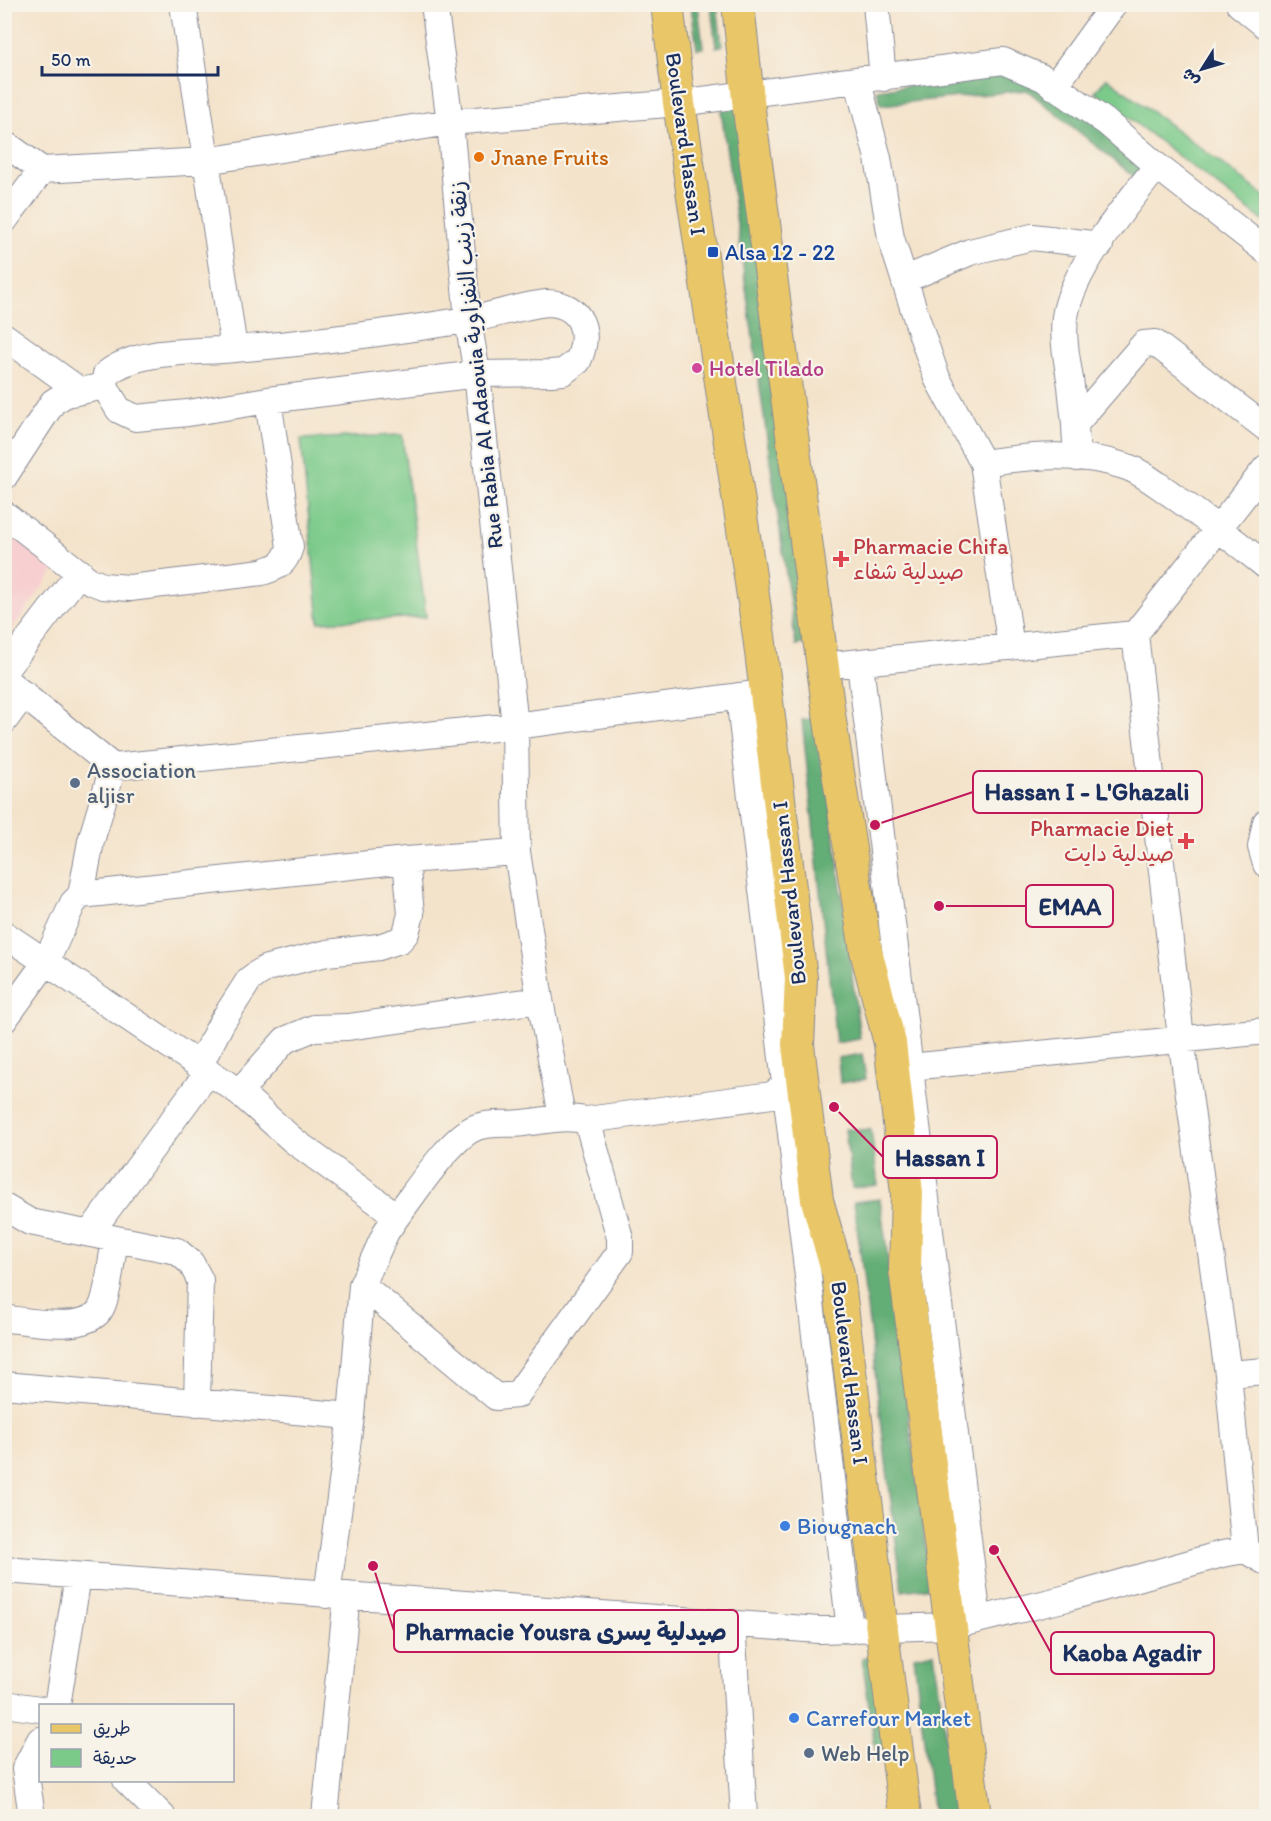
<svg xmlns="http://www.w3.org/2000/svg" width="1271" height="1821" font-family="Itim,'Playpen Sans Arabic',sans-serif">
<style>
.built{fill:#f7cfd1}
.green{fill:#7bca8a;stroke:#4b7c74;stroke-width:1.5}
.forest{fill:#64ae76;stroke:#406e6a;stroke-width:1.5}
.lines{fill:none;stroke-linecap:round;stroke-linejoin:round}
.minor-casing{stroke:#888994;stroke-width:28}
.major-casing{stroke:#888994;stroke-width:34}
.minor{stroke:#fff;stroke-width:26}
.major{stroke:#e9c769;stroke-width:32}
.food-dot{fill:#e8710a;stroke:#f7f3e8;stroke-width:2}
.transit-dot{fill:#1a4fb4;stroke:#f7f3e8;stroke-width:2}
.hotel-dot{fill:#d1479c;stroke:#f7f3e8;stroke-width:2}
.health-dot{fill:#e0444e;stroke:#f7f3e8;stroke-width:2}
.service-dot{fill:#5c6f8a;stroke:#f7f3e8;stroke-width:2}
.shop-dot{fill:#3f7fe0;stroke:#f7f3e8;stroke-width:2}
.labels{text-anchor:middle;dominant-baseline:central;stroke-width:4.5;stroke-linejoin:round;paint-order:stroke}
.street-label{font-size:22px;fill:#1b2f5e;stroke:#f7f3e8}
.food-label{font-size:22px;fill:#c56008;stroke:#f7f3e8;text-anchor:start}
.transit-label{font-size:22px;fill:#164399;stroke:#f7f3e8;text-anchor:start}
.hotel-label{font-size:22px;fill:#b23c85;stroke:#f7f3e8;text-anchor:start}
.health-label{font-size:22px;fill:#be3a42;stroke:#f7f3e8;text-anchor:start}
.service-label{font-size:22px;fill:#4e5e75;stroke:#f7f3e8;text-anchor:start}
.shop-label{font-size:22px;fill:#366cbe;stroke:#f7f3e8;text-anchor:start}
.leader{fill:none;stroke:#c2185b;stroke-width:2}
.callout-dot{fill:#c2185b;stroke:#f7f3e8;stroke-width:2}
.callout{fill:#f7f3e8;stroke:#c2185b;stroke-width:2}
.callout-label{font-size:24px;text-anchor:middle;font-weight:bold;fill:#1b2f5e}
</style>
<rect width="100%" height="100%" fill="#f7f3e8"/>
<filter id="ink" filterUnits="userSpaceOnUse"><feTurbulence type="fractalNoise" baseFrequency=".0167" numOctaves="2"/><feDisplacementMap in="SourceGraphic" scale="12" xChannelSelector="R" yChannelSelector="G"/><feConvolveMatrix kernelMatrix="1 2 1 2 8 2 1 2 1" color-interpolation-filters="sRGB"/></filter>
<filter id="wash" filterUnits="userSpaceOnUse"><feTurbulence type="fractalNoise" baseFrequency=".008" numOctaves="4" result="noise"/><feDisplacementMap in="SourceGraphic" scale="24" xChannelSelector="R" yChannelSelector="G"/><feGaussianBlur stdDeviation="1.35" result="paint"/><feColorMatrix in="noise" values="0 0 0 0 0 0 0 0 0 0 0 0 0 0 0 0 0 1.4 0 .05"/><feComposite in="paint" operator="in"/></filter>
<g filter="url(#wash)">
<rect width="100%" height="100%" fill="#f4e3cb"/>
<path class="built" d="M 5,523 L 59,564 L 5,639 Z"/>
<path class="green" d="M 1107,78 L 1266,197 L 1266,223 L 1095,92 Z
M 402,435 L 426,617 L 319,622 L 301,439 Z
M 1266,1809 L 1266,1816 L 1203,1816 Z"/>
<path class="forest" d="M 691,5 L 698,5 L 703,48 L 697,49 Z
M 711,5 L 717,5 L 722,46 L 716,47 Z
M 1033,68 L 1153,164 L 1136,178 L 1027,90 L 881,105 L 877,90 Z
M 745,105 L 816,641 L 796,645 L 721,110 Z
M 820,718 L 860,1039 L 836,1043 L 802,720 Z
M 862,1054 L 866,1079 L 840,1083 L 838,1058 Z
M 845,1129 L 871,1130 L 878,1185 L 852,1188 Z
M 880,1199 L 931,1587 L 902,1591 L 854,1202 Z
M 934,1652 L 956,1816 L 933,1816 L 914,1656 Z
M 874,1654 L 890,1746 L 876,1753 L 862,1658 Z"/>
</g>
<g filter="url(#ink)">
<g class="lines">
<defs>
<path id="minor" d="M 183,4 L 234,349
M 434,4 L 450,122 L 468,320 L 477,374 L 515,726 L 517,852 L 540,1000 L 562,1116
M 876,4 L 883,78
M 1239,4 L 1266,26
M 858,82 L 878,158 L 891,238 L 922,335 L 937,378 L 983,463 L 1011,647
M 1054,87 L 1114,4
M 4,143 L 42,170
M 42,170 L 206,161 L 450,122 L 679,103 L 1003,61 L 1043,78 L 1106,122 L 1157,166 L 1266,251
M 4,221 L 42,170
M 906,279 L 970,252 L 1032,237 L 1100,245
M 547,303 C 582,304 591,332 578,361 L 563,372 L 551,373 L 477,374 L 268,400 L 188,413 L 136,418 L 119,410 L 111,397 L 105,386 L 106,374 C 138,348 195,353 234,349 C 310,343 391,332 466,320 C 493,316 519,306 547,303 Z
M 4,336 L 79,390
M 1076,423 L 1144,344 L 1155,343 L 1266,428
M 1077,458 C 1076,434 1074,410 1071,386 C 1068,364 1062,340 1065,317 C 1072,269 1127,204 1157,166
M 983,463 C 1028,456 1080,451 1124,466 C 1141,471 1156,484 1171,494 C 1203,517 1235,541 1266,566
M 4,477 L 53,402 L 66,394 L 105,386
M 4,514 L 90,581 L 103,586 L 130,588 L 262,572 C 278,567 285,564 290,547 L 268,400
M 860,664 L 978,1620
M 822,666 L 1135,634
M 4,671 L 80,572
M 4,679 L 113,767 L 515,726 L 756,694
M 739,696 L 850,1630
M 4,721 L 24,694
M 1266,822 L 1261,847 L 1266,864
M 81,895 L 406,860
M 4,934 L 239,1092 L 294,1141 L 397,1216 L 386,1232 L 362,1285 L 351,1416 L 327,1595
M 4,1020 L 46,962 L 73,903 L 81,895 L 91,841 L 113,767
M 199,1066 L 222,1022 L 249,980 L 257,974 L 267,968 L 327,953 L 379,947 L 400,940 L 406,933 L 411,914 L 406,860 L 517,852
M 910,1067 L 1266,1031
M 239,1092 L 285,1040 L 314,1028 L 348,1027 L 540,1000
M 4,1207 L 30,1222 L 177,1251 L 191,1263 L 200,1280 L 197,1403
M 397,1216 C 415,1193 451,1136 477,1127 C 491,1122 508,1125 523,1123 C 549,1120 560,1116 587,1120 L 772,1095 L 796,1077
M 90,1233 L 208,1072
M 362,1285 L 496,1397 L 517,1395 L 620,1252 L 620,1238 L 587,1120
M 9,1319 C 32,1322 85,1332 100,1310 C 109,1296 111,1257 115,1241
M 1228,1374 L 1266,1371
M 4,1385 L 351,1416
M 1245,1550 L 1228,1374 L 1181,1038 L 1135,634 L 1266,468
M 4,1570 L 819,1630 L 952,1626 L 1067,1598 L 1222,1554 L 1245,1550 L 1266,1562
M 732,1623 L 744,1816
M 4,1704 L 40,1709
M 57,1706 L 78,1576
M 126,1780 L 162,1816
M 32,1816 L 25,1769 L 40,1740
M 325,1816 L 347,1595"/>
<path id="major" d="M 667,4 L 679,103 L 759,636 L 801,978 L 798,1045 L 817,1200 L 838,1274 L 905,1816
M 738,4 L 750,118 L 830,721 L 866,951 L 890,1043 L 907,1193 L 905,1269 L 975,1816"/>
</defs>
<use href="#minor" class="minor-casing"/>
<use href="#major" class="major-casing"/>
<use href="#minor" class="minor"/>
<use href="#major" class="major"/>
</g>
</g>
<circle class="food-dot" cx="479" cy="157" r="6"/>
<rect class="transit-dot" x="707" y="246" width="12" height="12" rx="3"/>
<circle class="hotel-dot" cx="697" cy="368" r="6"/>
<g class="health-dot">
<path d="M838 550h6v6h6v6h-6v6h-6v-6h-6v-6h6z"/>
<path d="M1183 832h6v6h6v6h-6v6h-6v-6h-6v-6h6z"/>
</g>
<g class="service-dot">
<circle cx="75" cy="783" r="6"/>
<circle cx="809" cy="1753" r="6"/>
</g>
<g class="shop-dot">
<circle cx="785" cy="1526" r="6"/>
<circle cx="794" cy="1718" r="6"/>
</g>
<g class="labels">
<g class="street-label">
<text transform="translate(686 144) rotate(82)">Boulevard Hassan I</text>
<text transform="translate(476 365) rotate(-96)">Rue Rabia Al Adaouia زنقة زينب النفزاوية</text>
<text transform="translate(789 893) rotate(-96)">Boulevard Hassan I</text>
<text transform="translate(850 1373) rotate(83)">Boulevard Hassan I</text>
</g>
<g class="food-label">
<text x="491" y="157">Jnane Fruits</text>
</g>
<g class="transit-label">
<text x="725" y="252">Alsa 12 - 22</text>
</g>
<g class="hotel-label">
<text x="709" y="368">Hotel Tilado</text>
</g>
<g class="health-label">
<text x="853" y="546">Pharmacie Chifa<tspan x="853" dy="25">صيدلية شفاء</tspan></text>
<text x="1174" y="828" text-anchor="end">Pharmacie Diet<tspan x="1174" dy="25">صيدلية دايت</tspan></text>
</g>
<g class="service-label">
<text x="87" y="770">Association<tspan x="87" dy="25">aljisr</tspan></text>
<text x="821" y="1753">Web Help</text>
</g>
<g class="shop-label">
<text x="797" y="1526">Biougnach</text>
<text x="806" y="1718">Carrefour Market</text>
</g>
</g>
<path class="leader" d="M875 825L973 792M939 906L1026 906M834 1107L883 1157M373 1566L394 1631M994 1550L1051 1653"/>
<g class="callout-dot">
<circle cx="875" cy="825" r="6"/>
<circle cx="939" cy="906" r="6"/>
<circle cx="834" cy="1107" r="6"/>
<circle cx="373" cy="1566" r="6"/>
<circle cx="994" cy="1550" r="6"/>
</g>
<g class="callout">
<rect x="973" y="771" width="229" height="42" rx="6"/>
<rect x="1026" y="885" width="87" height="42" rx="6"/>
<rect x="883" y="1136" width="114" height="42" rx="6"/>
<rect x="394" y="1610" width="344" height="42" rx="6"/>
<rect x="1051" y="1632" width="163" height="42" rx="6"/>
</g>
<g class="callout-label">
<text x="1087" y="800">Hassan I - L'Ghazali</text>
<text x="1070" y="915">EMAA</text>
<text x="940" y="1166">Hassan I</text>
<text x="566" y="1640">Pharmacie Yousra صيدلية يسرى</text>
<text x="1132" y="1661">Kaoba Agadir</text>
</g>
<rect width="1271" height="1821" fill="none" stroke="#f7f3e8" stroke-width="24"/>
<rect x="39" y="1704" width="195" height="78" fill="#f7f3e8" stroke="#9fa5b1" stroke-width="1.5"/>
<rect x="51" y="1724" width="30" height="9" fill="#e9c769" stroke="#9fa5b1" stroke-width="1.5"/>
<text x="93" y="1734" font-size="18" fill="#1b2f5e">طريق</text>
<rect x="51" y="1749" width="30" height="18" fill="#7bca8a" stroke="#9fa5b1" stroke-width="1.5"/>
<text x="93" y="1764" font-size="18" fill="#1b2f5e">حديقة</text>
<g transform="translate(1202 69) rotate(233)" stroke="#f7f3e8" stroke-width="4.5" paint-order="stroke">
<path d="M0-4.5L10 22L0 15L-10 22Z" fill="#1b2f5e"/>
<text y="-9" font-size="16" font-weight="bold" text-anchor="middle" fill="#1b2f5e">ش</text>
</g>
<path d="M42 66v9h176v-9" fill="none" stroke="#1b2f5e" stroke-width="3"/>
<text x="51" y="66" font-size="18" fill="#1b2f5e" stroke="#f7f3e8" stroke-width="4.5" paint-order="stroke">50 m</text>
</svg>
